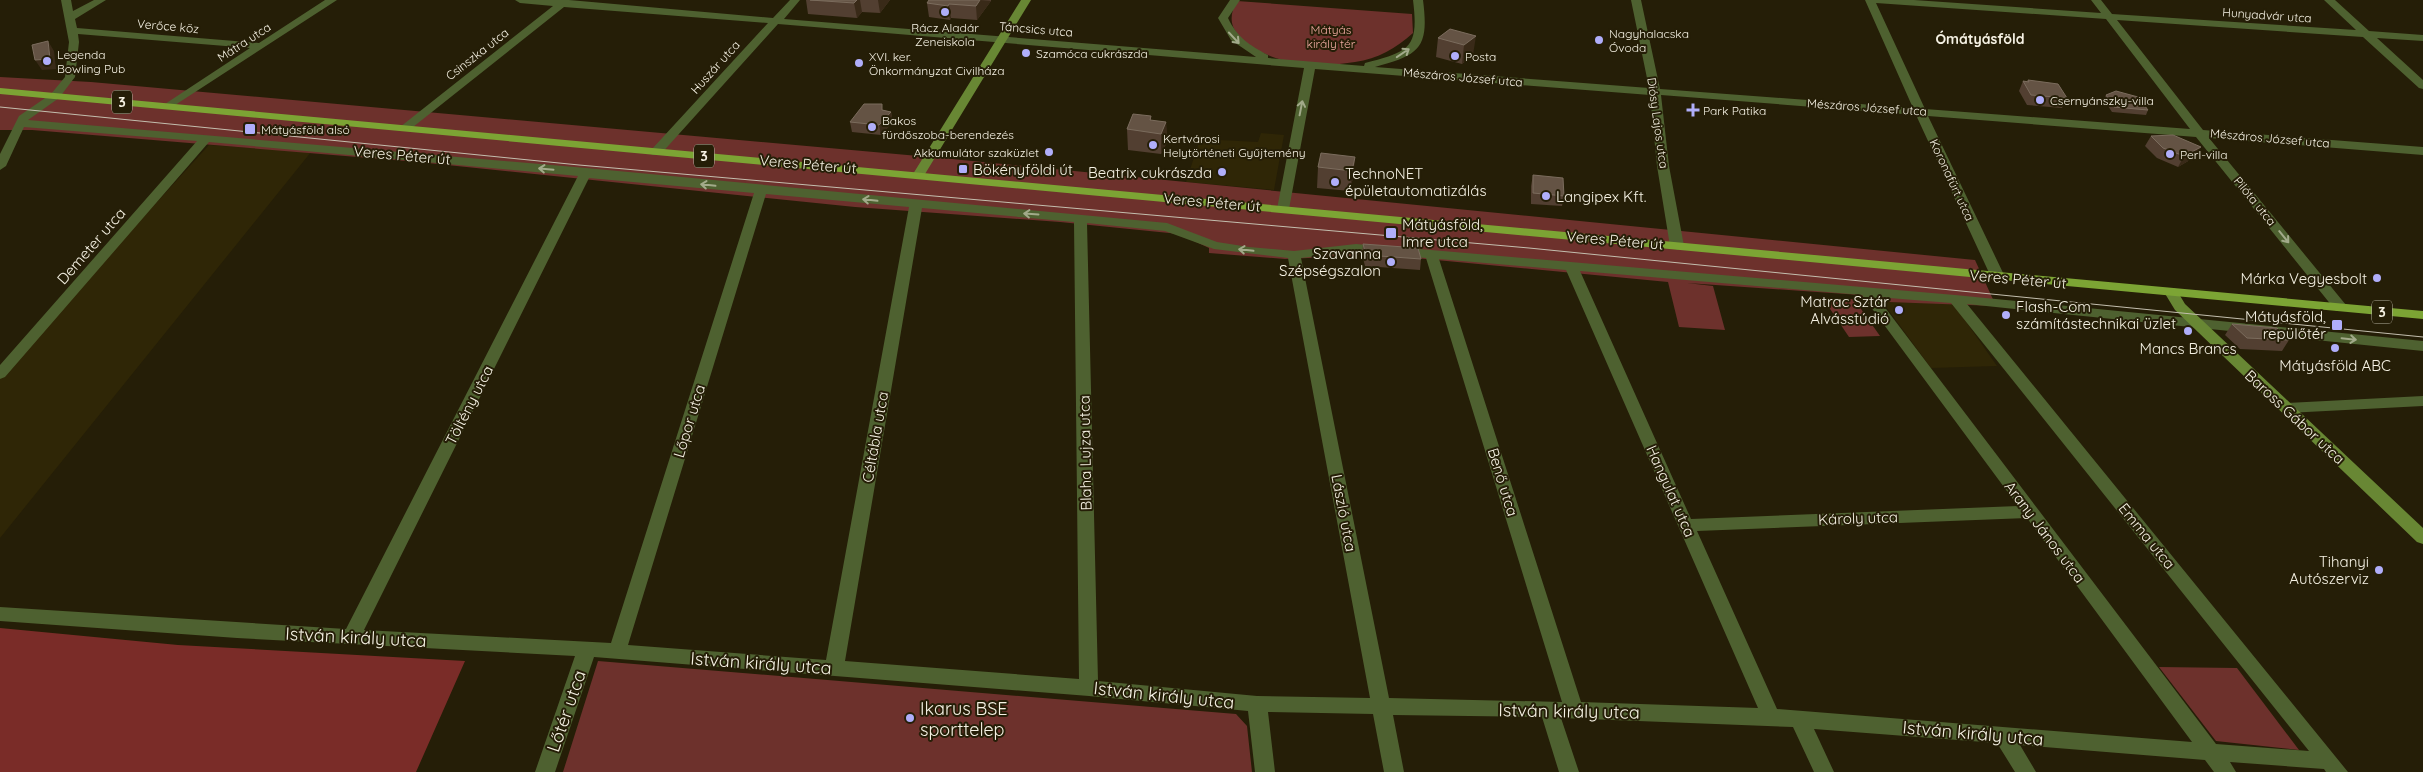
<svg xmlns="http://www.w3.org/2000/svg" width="2423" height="772" font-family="Quicksand,sans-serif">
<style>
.built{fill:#2f2606}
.green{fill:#6d312c}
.forest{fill:#7a2c28}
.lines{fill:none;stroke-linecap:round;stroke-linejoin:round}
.street{fill:#4e6130;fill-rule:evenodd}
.secondary{fill:#688734;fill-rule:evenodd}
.primary{fill:#7ca434;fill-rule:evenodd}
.tram{stroke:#c4bfaf;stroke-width:1}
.wall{fill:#523f31}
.shaded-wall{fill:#392a18}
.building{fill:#645344;stroke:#7b6c5d}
.oneway{stroke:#a2aa8a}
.poi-dot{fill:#b0aefa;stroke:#251e07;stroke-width:2}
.labels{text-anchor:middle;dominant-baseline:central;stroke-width:4;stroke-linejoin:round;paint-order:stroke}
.far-street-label{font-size:12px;fill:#f6f2e4;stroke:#251e07}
.far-poi-label{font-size:12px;fill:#f6f2e4;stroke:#251e07;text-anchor:start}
.far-park-label{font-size:12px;fill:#f1aba3;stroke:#251e07}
.far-neighbourhood-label{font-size:14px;font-weight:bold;fill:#f6f2e4;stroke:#251e07}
.shield{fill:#251e07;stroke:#b7b2a2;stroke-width:1}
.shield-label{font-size:14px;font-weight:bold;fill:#f6f2e4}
.street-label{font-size:15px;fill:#f6f2e4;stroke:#251e07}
.poi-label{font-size:15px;fill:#f6f2e4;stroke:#251e07;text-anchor:end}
.near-street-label{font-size:18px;fill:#f6f2e4;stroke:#251e07}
.near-poi-label{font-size:18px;fill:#f6f2e4;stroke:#251e07;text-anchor:start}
</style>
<rect width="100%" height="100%" fill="#251e07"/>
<path class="built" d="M 1261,133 L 1284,135 L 1274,190 L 1186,182 L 1200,139 L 1258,142 Z
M 209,145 L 311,152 L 0,538 L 0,374 Z
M 1888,302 L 1953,303 L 1997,366 L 1931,368 L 1884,304 Z"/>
<path class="green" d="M 1237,1 L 1412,14 L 1413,33 C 1396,48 1378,59 1355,62 C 1318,68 1266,65 1239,36 C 1229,25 1230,13 1237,1 Z
M 0,77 L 91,82 L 952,159 L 1975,260 L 1996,306 L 1888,302 L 1867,304 L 1860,295 L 1687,283 L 1713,286 L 1725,330 L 1679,327 L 1668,282 L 1362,253 L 1355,256 L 1285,259 L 1209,253 L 1209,248 L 1179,234 L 1060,222 L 855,207 L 418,162 L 32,130 L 0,130 Z
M 1854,299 L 1880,336 L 1849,337 L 1824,300 Z
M 598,661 L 1236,714 L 1247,726 L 1252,772 L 563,772 Z
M 2159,667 L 2237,668 L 2299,750 L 2216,741 Z"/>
<path class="forest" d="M 0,628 L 178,645 L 465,661 L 416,772 L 0,772 Z"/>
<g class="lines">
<path class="street" d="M 61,0 L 71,0 L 73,11 L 94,0 L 106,0 L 75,19 L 77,28 L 259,43 L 325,0 L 337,0 L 169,109 L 165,108 L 165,104 L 250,48 L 78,34 L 79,42 L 75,77 L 59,98 L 28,120 L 586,168 L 1167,223 L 1217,242 L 1249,247 L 1294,251 L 1356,244 L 1431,250 L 1955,295 L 2423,341 L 2423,351 L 1967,304 L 2348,772 L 2326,772 L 2324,769 L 2230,762 L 2236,772 L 2214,772 L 2205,760 L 2020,745 L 2036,772 L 2015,772 L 1997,743 L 1814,729 L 1834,772 L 1814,772 L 1793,727 L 1561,718 L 1579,772 L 1559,772 L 1542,717 L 1393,715 L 1404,772 L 1384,772 L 1373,714 L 1268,712 L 1275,772 L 1255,772 L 1248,711 L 1089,696 L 594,657 L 555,772 L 535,772 L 575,656 L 237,638 L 0,621 L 0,607 L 346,629 L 578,176 L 209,142 L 5,377 L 0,379 L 0,365 L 197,141 L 24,127 L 6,166 L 0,170 L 0,154 L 19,116 L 51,94 L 65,77 L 69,42 ZM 589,178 L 754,193 L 611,643 L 364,630 ZM 766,194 L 909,207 L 826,660 L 628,645 ZM 922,208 L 1074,222 L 1079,679 L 845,661 ZM 1087,223 L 1165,231 L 1214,249 L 1288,258 L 1370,698 L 1257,696 L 1098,681 ZM 1356,252 L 1426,258 L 1562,702 L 1389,698 L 1301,258 ZM 1439,259 L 1566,270 L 1758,708 L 1581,702 ZM 1580,271 L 1862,295 L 2018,506 L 1691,519 ZM 1877,297 L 1951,303 L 2309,751 L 2216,744 ZM 2027,518 L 2192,742 L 1777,709 L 1697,531 Z
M 515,0 L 569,0 L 773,18 L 790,0 L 800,0 L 784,19 L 1256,57 L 1231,40 L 1218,18 L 1230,0 L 1240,0 L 1228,18 C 1237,37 1249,45 1268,55 L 1268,58 L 1364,66 L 1365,63 C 1410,51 1419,48 1413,0 L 1423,0 C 1429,47 1421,55 1375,67 L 1649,88 L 1631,0 L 1641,0 L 1660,89 L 1913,108 L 1865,0 L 1914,0 L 2101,13 L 2091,0 L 2101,0 L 2112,14 L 2356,30 L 2324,0 L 2335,0 L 2369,31 L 2423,35 L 2423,41 L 2377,38 L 2423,80 L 2423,89 L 2419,88 L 2363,37 L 2117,20 L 2203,130 L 2423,147 L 2423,155 L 2209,138 L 2346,305 L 2348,308 L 2346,311 L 2336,311 L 2196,137 L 1928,116 L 2005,277 L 1998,281 L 1991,277 L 1916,115 L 1661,95 L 1669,166 L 1684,246 L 1677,250 L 1670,246 L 1657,166 L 1650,95 L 1315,69 L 1289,209 L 1283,213 L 1277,209 L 1304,68 L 778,24 L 660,155 L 652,155 L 650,152 L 652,149 L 768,23 L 564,7 L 408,131 L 400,131 L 398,129 L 400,127 L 553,6 L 520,3 ZM 1876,3 L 2106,19 L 2190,129 L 1925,109 Z
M 2423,396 L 2423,406 L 2287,413 L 2282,412 L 2279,408 L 2282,404 L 2287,403 Z"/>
<path class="secondary" d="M 1021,0 L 1031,0 L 925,174 L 923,177 L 915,177 L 913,174 Z
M 2171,288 L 2176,289 L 2185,304 L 2423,528 L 2423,544 L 2417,542 L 2175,310 L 2164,292 Z"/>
<path class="primary" d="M 0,88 L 2423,311 L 2423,319 L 0,94 Z"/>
<path class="tram" d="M 0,107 L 579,165 L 1529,248 L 2423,337"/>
</g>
<path class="wall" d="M 806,0 L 890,0 L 880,13 L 862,12 L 857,18 L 808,14 Z
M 929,0 L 991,0 L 991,1 L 977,20 L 951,18 L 950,20 L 929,17 L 927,3 Z
M 1450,29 L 1473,55 L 1462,64 L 1436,57 L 1438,38 Z
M 2028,80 L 2067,98 L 2062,108 L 2027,105 L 2019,91 L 2023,81 L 2027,81 Z
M 2106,95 L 2148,110 L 2146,115 L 2112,112 L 2104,100 Z
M 883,110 L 891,112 L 893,122 L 881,135 L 852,132 L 850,122 Z
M 1151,116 L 1151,121 L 1166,122 L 1167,142 L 1161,154 L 1128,150 L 1127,129 Z
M 2151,136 L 2195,157 L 2178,167 L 2157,158 L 2145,146 Z
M 1355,157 L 1353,177 L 1350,191 L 1317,188 L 1318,167 Z
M 1533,175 L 1564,196 L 1562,206 L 1531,204 L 1531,186 Z
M 1363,244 L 1421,259 L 1420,270 L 1365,266 L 1362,254 Z
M 2232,324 L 2289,340 L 2282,351 L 2240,349 L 2225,335 Z"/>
<path class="shaded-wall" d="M 857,0 L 860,0 L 862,12 L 857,18 L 854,3 Z
M 878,0 L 890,0 L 880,13 Z
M 980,0 L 991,1 L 977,20 L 976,6 Z
M 949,4 L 951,18 L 950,20 L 948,6 Z
M 1476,36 L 1473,55 L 1462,64 L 1464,45 Z
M 48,41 L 54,51 L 56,69 L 42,70 L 35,60 Z
M 891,112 L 893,122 L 881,135 L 879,125 Z
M 1166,122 L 1167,142 L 1161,154 L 1161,134 Z
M 2201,147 L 2195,157 L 2178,167 L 2184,156 Z
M 1355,157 L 1353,177 L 1350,191 L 1352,171 Z"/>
<path class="building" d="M 810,0 L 857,0 L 854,3 Z
M 929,0 L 980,0 L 976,6 L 949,4 L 948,6 L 927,3 Z
M 1450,29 L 1476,36 L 1464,45 L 1438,38 Z
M 48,41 L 50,59 L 35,60 L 32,45 Z
M 2028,80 L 2058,84 L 2067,98 L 2031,95 L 2023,81 L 2029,82 Z
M 2116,91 L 2138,97 L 2148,110 L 2114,107 L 2106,95 Z
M 864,104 L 882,104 L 882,110 L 891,112 L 879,125 L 850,122 Z
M 1133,114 L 1151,116 L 1150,120 L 1166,122 L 1161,134 L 1127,129 Z
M 2173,135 L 2201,147 L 2184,156 L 2163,148 L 2151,136 Z
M 1321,153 L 1355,157 L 1352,171 L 1318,167 Z
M 1533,175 L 1563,178 L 1564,196 L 1533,193 Z
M 1363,244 L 1418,248 L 1421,259 L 1366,255 Z
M 2232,324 L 2277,328 L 2289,340 L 2247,338 Z"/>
<defs><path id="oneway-shaft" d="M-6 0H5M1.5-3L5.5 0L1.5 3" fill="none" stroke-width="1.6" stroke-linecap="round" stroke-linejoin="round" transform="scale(1.25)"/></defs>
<g class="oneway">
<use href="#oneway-shaft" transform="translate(1234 38) rotate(47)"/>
<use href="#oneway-shaft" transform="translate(1403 53) rotate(-34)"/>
<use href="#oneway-shaft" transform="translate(1301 108) rotate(-79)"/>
<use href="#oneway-shaft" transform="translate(546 169) rotate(-175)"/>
<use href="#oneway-shaft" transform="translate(708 185) rotate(-174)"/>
<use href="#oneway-shaft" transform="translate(870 200) rotate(-174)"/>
<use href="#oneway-shaft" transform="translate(1031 214) rotate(-176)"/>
<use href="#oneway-shaft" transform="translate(2284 237) rotate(51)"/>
<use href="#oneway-shaft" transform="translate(1246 250) rotate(-174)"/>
<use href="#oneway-shaft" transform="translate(2349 339) rotate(6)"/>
</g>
<g class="poi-dot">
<circle cx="945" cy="12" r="5"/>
<circle cx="1599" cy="40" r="5"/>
<circle cx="1026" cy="53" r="5"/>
<circle cx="1455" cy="56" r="5"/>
<circle cx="47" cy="61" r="5"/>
<circle cx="859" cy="63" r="5"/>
<circle cx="2040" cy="100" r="5"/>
<path d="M1690.5 102.5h5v5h5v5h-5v5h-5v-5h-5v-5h5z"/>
<circle cx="872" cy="127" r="5"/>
<rect x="244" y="123" width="12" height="12" rx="2.5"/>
<circle cx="1153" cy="145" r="5"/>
<circle cx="1049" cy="152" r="5"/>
<circle cx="2170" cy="154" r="5"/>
<rect x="958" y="164" width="10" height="10" rx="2.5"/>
<circle cx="1222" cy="172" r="5"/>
<circle cx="1335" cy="182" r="5"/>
<circle cx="1546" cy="196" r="5"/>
<rect x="1385" y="227" width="12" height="12" rx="2.5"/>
<circle cx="1391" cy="262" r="5"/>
<circle cx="2377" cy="278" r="5"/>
<circle cx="1899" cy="310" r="5"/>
<circle cx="2006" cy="315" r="5"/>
<rect x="2331" y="319" width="12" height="12" rx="2.5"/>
<circle cx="2188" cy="331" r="5"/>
<circle cx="2335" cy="348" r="5"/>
<circle cx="2379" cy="570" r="5"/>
<circle cx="910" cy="718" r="5"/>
</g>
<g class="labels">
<g class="far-street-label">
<text transform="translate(2267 15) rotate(4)">Hunyadvár utca</text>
<text transform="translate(168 26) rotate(5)">Verőce köz</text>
<text transform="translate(1036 29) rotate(5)">Táncsics utca</text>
<text transform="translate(244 42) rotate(-33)">Mátra utca</text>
<text transform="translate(477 54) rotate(-38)">Csinszka utca</text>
<text transform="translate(715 67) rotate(-48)">Huszár utca</text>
<text transform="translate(1463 77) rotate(5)">Mészáros József utca</text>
<text transform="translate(1867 107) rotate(4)">Mészáros József utca</text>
<text transform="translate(1658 123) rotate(82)">Diósy Lajos utca</text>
<text transform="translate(2270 138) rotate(5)">Mészáros József utca</text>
<text transform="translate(1952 180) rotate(65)">Koronafürt utca</text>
<text transform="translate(2255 201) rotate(51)">Pilóta utca</text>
</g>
<g class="far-poi-label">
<text x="945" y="27" text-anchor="middle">Rácz Aladár<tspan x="945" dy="14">Zeneiskola</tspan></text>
<text x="1609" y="33">Nagyhalacska<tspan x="1609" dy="14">Óvoda</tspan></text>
<text x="1036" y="53">Szamóca cukrászda</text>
<text x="57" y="54">Legenda<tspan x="57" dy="14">Bowling Pub</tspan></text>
<text x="869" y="56">XVI. ker.<tspan x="869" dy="14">Önkormányzat Civilháza</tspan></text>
<text x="1465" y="56">Posta</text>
<text x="2050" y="100">Csernyánszky-villa</text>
<text x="1703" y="110">Park Patika</text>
<text x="882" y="120">Bakos<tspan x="882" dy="14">fürdőszoba-berendezés</tspan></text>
<text x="261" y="129">Mátyásföld alsó</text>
<text x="1163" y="138">Kertvárosi<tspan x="1163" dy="14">Helytörténeti Gyűjtemény</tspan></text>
<text x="1039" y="152" text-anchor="end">Akkumulátor szaküzlet</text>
<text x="2180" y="154">Perl-villa</text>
</g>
<g class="far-park-label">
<text x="1331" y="29">Mátyás<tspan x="1331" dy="14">király tér</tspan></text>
</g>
<g class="far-neighbourhood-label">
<text x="1980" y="39">Ómátyásföld</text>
</g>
<g class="shield">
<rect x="112" y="90.5" width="20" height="23" rx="4"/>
<rect x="694" y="144.5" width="20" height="23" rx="4"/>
<rect x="2372" y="300.5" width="20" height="23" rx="4"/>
</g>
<g class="shield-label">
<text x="122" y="102">3</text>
<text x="704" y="156">3</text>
<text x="2382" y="312">3</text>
</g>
<g class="street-label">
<text transform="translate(402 155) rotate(5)">Veres Péter út</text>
<text transform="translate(808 164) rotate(5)">Veres Péter út</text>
<text transform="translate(1212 202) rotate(5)">Veres Péter út</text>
<text transform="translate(1615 240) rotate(5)">Veres Péter út</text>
<text transform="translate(91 246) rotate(-49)">Demeter utca</text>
<text transform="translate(2018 279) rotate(5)">Veres Péter út</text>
<text transform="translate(469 405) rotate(-63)">Töltény utca</text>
<text transform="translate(2295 417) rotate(43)">Baross Gábor utca</text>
<text transform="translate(689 421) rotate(-73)">Lőpor utca</text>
<text transform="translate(875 437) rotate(-80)">Céltábla utca</text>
<text transform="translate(1085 453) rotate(-91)">Blaha Lujza utca</text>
<text transform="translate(1503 482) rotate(73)">Benő utca</text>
<text transform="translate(1671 491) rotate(66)">Hangulat utca</text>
<text transform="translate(1344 513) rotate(79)">László utca</text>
<text transform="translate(1858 518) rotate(-2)">Károly utca</text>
<text transform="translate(2045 532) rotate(53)">Arany János utca</text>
<text transform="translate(2147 536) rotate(51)">Emma utca</text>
</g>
<g class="poi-label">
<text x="973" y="169" text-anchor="start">Bökényföldi út</text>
<text x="1212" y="172">Beatrix cukrászda</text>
<text x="1345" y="173" text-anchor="start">TechnoNET<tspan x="1345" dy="17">épületautomatizálás</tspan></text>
<text x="1556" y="196" text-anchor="start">Langipex Kft.</text>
<text x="1402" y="224" text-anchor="start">Mátyásföld,<tspan x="1402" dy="17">Imre utca</tspan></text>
<text x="1381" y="253">Szavanna<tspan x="1381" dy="17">Szépségszalon</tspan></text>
<text x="2367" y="278">Márka Vegyesbolt</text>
<text x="1889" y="301">Matrac Sztár<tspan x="1889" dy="17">Alvásstúdió</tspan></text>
<text x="2016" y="306" text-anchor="start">Flash-Com<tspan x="2016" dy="17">számítástechnikai üzlet</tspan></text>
<text x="2326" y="316">Mátyásföld,<tspan x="2326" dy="17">repülőtér</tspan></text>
<text x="2188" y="348" text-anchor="middle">Mancs Brancs</text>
<text x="2335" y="365" text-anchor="middle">Mátyásföld ABC</text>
<text x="2369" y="561">Tihanyi<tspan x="2369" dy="17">Autószerviz</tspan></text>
</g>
<g class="near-street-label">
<text transform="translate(356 637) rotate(3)">István király utca</text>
<text transform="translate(761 663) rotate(4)">István király utca</text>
<text transform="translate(1164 695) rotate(6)">István király utca</text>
<text transform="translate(566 711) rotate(-71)">Lőtér utca</text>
<text transform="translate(1569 711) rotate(1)">István király utca</text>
<text transform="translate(1973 733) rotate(5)">István király utca</text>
</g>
<g class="near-poi-label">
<text x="920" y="708">Ikarus BSE<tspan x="920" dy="21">sporttelep</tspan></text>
</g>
</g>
</svg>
